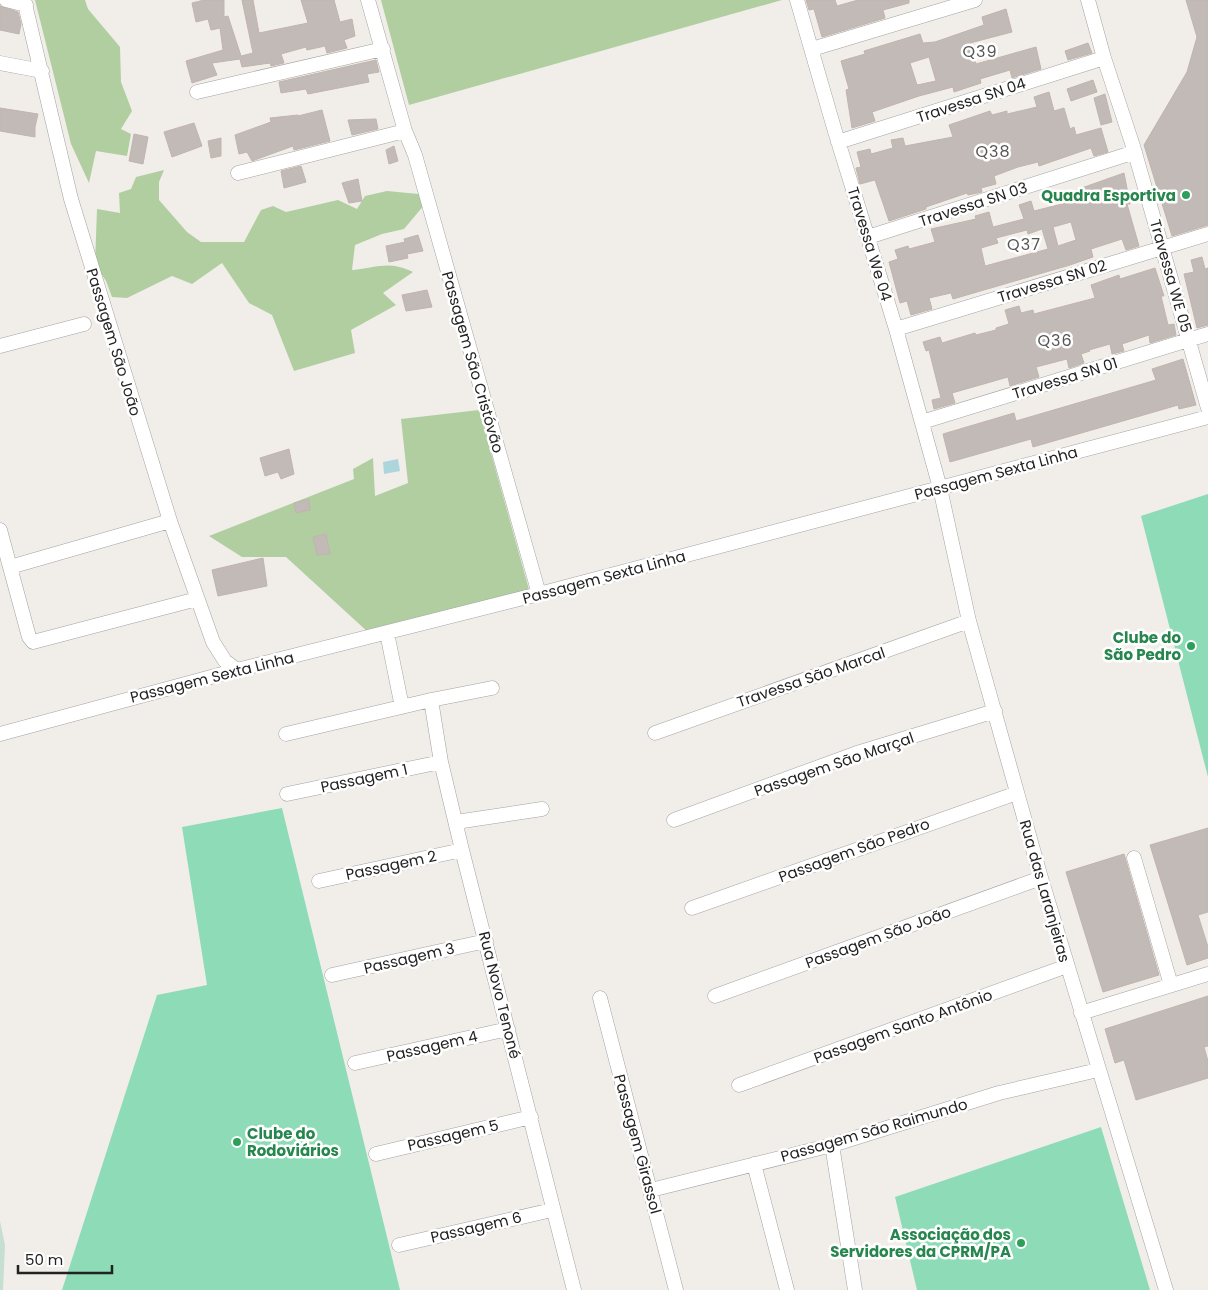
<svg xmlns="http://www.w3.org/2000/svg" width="1208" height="1290" font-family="Poppins,sans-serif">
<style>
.forest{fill:#b1cea1}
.wetland{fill:#c7ded2}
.pitch{fill:#8ddbb7}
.water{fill:#add5dc}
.building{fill:#c2bab6;stroke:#c2b4ac;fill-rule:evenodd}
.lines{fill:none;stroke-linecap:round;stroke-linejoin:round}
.minor-casing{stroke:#a3a3a3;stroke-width:15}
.minor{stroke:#fff;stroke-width:14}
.leisure-dot{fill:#2e9e5b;stroke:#fff;stroke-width:2}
.labels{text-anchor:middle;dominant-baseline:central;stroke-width:5;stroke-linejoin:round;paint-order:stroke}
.street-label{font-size:15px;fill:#222;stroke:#fff}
.leisure-label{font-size:15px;font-weight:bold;fill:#27864d;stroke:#fff;text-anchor:end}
.neighbourhood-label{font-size:16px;letter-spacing:1px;fill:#555;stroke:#fff}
</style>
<rect width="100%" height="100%" fill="#f1eee9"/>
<path class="forest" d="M 35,0 L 85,0 L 88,9 L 120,47 L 121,82 L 132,111 L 121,129 L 131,134 L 127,156 L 96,151 L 89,183 L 71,144 Z
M 381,0 L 782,0 L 409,105 Z
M 164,170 L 159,182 L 159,200 L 187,232 L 201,242 L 244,242 L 261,210 L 273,206 L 286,212 L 338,200 L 357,209 L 365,196 L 387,191 L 419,194 L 425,204 L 404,229 L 382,234 L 355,245 L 352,270 C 377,268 388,260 413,272 L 383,293 L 396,305 L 351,330 L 355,353 L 294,371 L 272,315 L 249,303 L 222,263 L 192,284 L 172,276 L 127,298 L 112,297 L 106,281 L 95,264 L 97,209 L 120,213 L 119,193 L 131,189 L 136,177 Z
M 479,410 L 530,593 L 369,633 L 286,557 L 242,557 L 209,536 L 354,479 L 353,469 L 373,458 L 375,496 L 408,483 L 401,419 Z"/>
<path class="wetland" d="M 0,1221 L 5,1245 L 3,1290 L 0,1290 Z"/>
<path class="pitch" d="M 1208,494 L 1208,777 L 1141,516 Z
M 282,808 L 400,1290 L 62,1290 L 157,995 L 207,985 L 182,827 Z
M 1101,1127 L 1150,1290 L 917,1290 L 895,1197 Z"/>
<path class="water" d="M 398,459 L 400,471 L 384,474 L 383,462 Z"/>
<path class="building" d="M 204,0 L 224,0 L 224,17 L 228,16 L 241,56 L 253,53 L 242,0 L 253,0 L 259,33 L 308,23 L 301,0 L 334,0 L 340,22 L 352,19 L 355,36 L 344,40 L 347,48 L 327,53 L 325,46 L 307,50 L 306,47 L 281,54 L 284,63 L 275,65 L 271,66 L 270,63 L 242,67 L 240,59 L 212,63 L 217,75 L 192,83 L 186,61 L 223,50 L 220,28 L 211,30 L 208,19 L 196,22 L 192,3 Z
M 806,0 L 835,0 L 837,6 L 858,0 L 909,0 L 909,3 L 883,10 L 885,18 L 822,37 L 814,9 L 809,10 Z
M 1186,0 L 1208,0 L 1208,225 L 1172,236 L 1144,145 L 1187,72 L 1197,37 Z
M 0,6 L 18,12 L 21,24 L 19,34 L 0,30 Z
M 1006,9 L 1012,32 L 970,43 L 976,64 L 1036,47 L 1041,69 L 1012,78 L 1010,70 L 980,79 L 981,83 L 954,92 L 953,87 L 919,96 L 872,112 L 875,121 L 852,128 L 846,90 L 849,89 L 841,61 L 865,54 L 864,51 L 920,34 L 923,43 L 935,42 L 984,25 L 982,17 ZM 929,57 L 936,81 L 917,85 L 910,63 Z
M 1088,43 L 1092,53 L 1068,60 L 1065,51 Z
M 376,60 L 379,72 L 367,74 L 369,82 L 308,94 L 306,89 L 281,93 L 279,82 Z
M 1093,80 L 1097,92 L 1071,101 L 1067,89 Z
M 1049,92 L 1054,111 L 1064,108 L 1070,129 L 1074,127 L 1076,135 L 1101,128 L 1108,152 L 1094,156 L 1091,148 L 1039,166 L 1038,162 L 1018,167 L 994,176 L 996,184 L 981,188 L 982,192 L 968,195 L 967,193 L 926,207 L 926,209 L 889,221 L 875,180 L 860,184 L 856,168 L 861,167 L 857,152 L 870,149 L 871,154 L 893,148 L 891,140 L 903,138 L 905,146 L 953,137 L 949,125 L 990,111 L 992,115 L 1007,111 L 1007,114 L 1037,107 L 1034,97 Z
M 1105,94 L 1112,122 L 1101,125 L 1094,98 Z
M 0,108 L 38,114 L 35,127 L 35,137 L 0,131 Z
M 322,110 L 330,141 L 294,150 L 293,146 L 252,161 L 247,152 L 239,154 L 235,135 L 271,122 L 270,118 L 298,115 L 298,116 Z
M 376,119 L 378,129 L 352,135 L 348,120 Z
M 194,123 L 202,146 L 172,157 L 164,132 Z
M 134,134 L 148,137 L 143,164 L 129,161 Z
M 221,138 L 221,156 L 211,158 L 208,141 Z
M 394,146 L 398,161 L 389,164 L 386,150 Z
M 301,166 L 306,182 L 284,188 L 281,171 Z
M 1124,173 L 1130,204 L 1127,204 L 1139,246 L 1126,250 L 1122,239 L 1091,249 L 1093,257 L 1070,265 L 953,299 L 951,293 L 929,298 L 932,309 L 911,315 L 907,301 L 900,303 L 889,262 L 898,259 L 895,250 L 908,246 L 909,249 L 935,242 L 931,229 L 976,219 L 975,216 L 989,212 L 993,227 L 1024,219 L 1019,205 L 1031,201 L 1034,211 L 1066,203 L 1079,198 L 1076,190 ZM 1071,222 L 1076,240 L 1058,246 L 1053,227 ZM 1042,229 L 1048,249 L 985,266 L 981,248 L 998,243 L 996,238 L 1027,230 L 1028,234 Z
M 358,179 L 362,201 L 349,203 L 342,183 Z
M 418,235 L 423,251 L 407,254 L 408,258 L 389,262 L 386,246 L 405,242 L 404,239 Z
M 1202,257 L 1205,269 L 1208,268 L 1208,325 L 1197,328 L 1184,274 L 1194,272 L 1191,260 Z
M 1155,268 L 1164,296 L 1161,296 L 1168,325 L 1174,324 L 1176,335 L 1150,343 L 1149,335 L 1122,344 L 1124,351 L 1112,354 L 1110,344 L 1089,350 L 1090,351 L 1081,354 L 1084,363 L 1069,368 L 1067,359 L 1036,367 L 1039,377 L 1010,386 L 1008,377 L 952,393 L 955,403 L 934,409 L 932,400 L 941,398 L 929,350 L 926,351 L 923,342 L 940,337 L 942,343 L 975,333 L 976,335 L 996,330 L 996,328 L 1009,324 L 1005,310 L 1019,306 L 1021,313 L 1033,310 L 1034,314 L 1095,298 L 1091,285 L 1119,275 L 1120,279 Z
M 427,290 L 432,307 L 406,311 L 402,295 Z
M 1183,359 L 1196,405 L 1179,409 L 1178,405 L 1033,447 L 1031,439 L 950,462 L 943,434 L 1014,413 L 1016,421 L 1156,380 L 1152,369 Z
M 289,449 L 294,474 L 281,479 L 278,472 L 265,476 L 260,458 Z
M 309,499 L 310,510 L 296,513 L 294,503 Z
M 326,534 L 330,554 L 317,555 L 313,537 Z
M 263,558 L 267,586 L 218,596 L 212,570 Z
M 1208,828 L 1208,912 L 1198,915 L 1208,947 L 1208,958 L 1187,965 L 1150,845 Z
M 1124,854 L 1159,975 L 1103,992 L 1066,872 Z
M 1208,996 L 1208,1046 L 1204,1047 L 1208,1061 L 1208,1078 L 1136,1100 L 1124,1060 L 1115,1063 L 1105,1029 Z"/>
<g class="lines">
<defs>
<path id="minor" d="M 6,0 L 26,5
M 24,0 L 71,199 L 170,521 L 213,642 L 225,661 L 237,670
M 368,0 L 405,131 L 415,155 L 539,594
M 797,0 L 834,128 L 896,329 L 940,488 L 969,621 L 1041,878 L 1166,1290
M 1088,0 L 1104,58 L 1133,146 L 1208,408
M 812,49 L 975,0
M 0,63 L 42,71
M 197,92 L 383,49
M 838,142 L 1104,58
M 238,173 L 405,131
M 868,237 L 1135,152
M 896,329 L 1208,234
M 0,346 L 84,324
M 922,422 L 1208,334
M 0,530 L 10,567 L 170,521
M 10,567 L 29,637 L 33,642 L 197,599
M 387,633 L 402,707
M 431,700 L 441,762 L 462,850 L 574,1290
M 655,733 L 969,621
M 0,734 L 237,670 L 539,594 L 1208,417
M 286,734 L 431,700 L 492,688
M 287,794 L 441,762
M 674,820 L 857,753 L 995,711
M 456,822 L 542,809
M 1134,858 L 1171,985
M 319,881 L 462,850
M 692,908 L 1017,793
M 332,975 L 486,941
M 715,996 L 1041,878
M 600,998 L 676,1290
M 1081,1013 L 1208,974
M 355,1063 L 508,1029
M 739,1085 L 1067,966
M 832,1145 L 855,1290
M 376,1154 L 531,1117
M 754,1164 L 787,1290
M 651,1190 L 832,1145 L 999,1093 L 1098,1070
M 399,1245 L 552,1210"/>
</defs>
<use href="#minor" class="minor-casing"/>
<use href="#minor" class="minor"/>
</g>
<g class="leisure-dot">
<circle cx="1186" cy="195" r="5"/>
<circle cx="1191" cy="646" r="5"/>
<circle cx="237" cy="1142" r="5"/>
<circle cx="1021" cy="1243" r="5"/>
</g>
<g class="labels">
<g class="street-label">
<text transform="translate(971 100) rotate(-18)">Travessa SN 04</text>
<text transform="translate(973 204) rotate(-18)">Travessa SN 03</text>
<text transform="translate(870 244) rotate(73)">Travessa We 04</text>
<text transform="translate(1171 276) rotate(74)">Travessa WE 05</text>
<text transform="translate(1052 281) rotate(-17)">Travessa SN 02</text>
<text transform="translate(114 342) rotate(73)">Passagem São João</text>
<text transform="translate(473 362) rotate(74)">Passagem São Cristóvão</text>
<text transform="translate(1065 378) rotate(-17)">Travessa SN 01</text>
<text transform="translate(996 473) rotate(-15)">Passagem Sexta Linha</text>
<text transform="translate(604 577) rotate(-15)">Passagem Sexta Linha</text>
<text transform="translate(212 677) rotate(-14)">Passagem Sexta Linha</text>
<text transform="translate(811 677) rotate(-19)">Travessa São Marcal</text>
<text transform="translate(834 764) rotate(-19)">Passagem São Marçal</text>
<text transform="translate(364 778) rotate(-12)">Passagem 1</text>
<text transform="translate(854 850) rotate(-20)">Passagem São Pedro</text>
<text transform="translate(391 865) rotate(-12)">Passagem 2</text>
<text transform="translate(1045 891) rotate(74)">Rua das Laranjeiras</text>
<text transform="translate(878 937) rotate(-20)">Passagem São João</text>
<text transform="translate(409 958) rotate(-13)">Passagem 3</text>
<text transform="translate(500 995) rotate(76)">Rua Novo Tenoné</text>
<text transform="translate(903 1026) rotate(-20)">Passagem Santo Antônio</text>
<text transform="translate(432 1046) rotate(-13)">Passagem 4</text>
<text transform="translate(874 1130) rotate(-16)">Passagem São Raimundo</text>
<text transform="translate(453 1135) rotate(-13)">Passagem 5</text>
<text transform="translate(638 1144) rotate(75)">Passagem Girassol</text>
<text transform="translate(476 1227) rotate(-13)">Passagem 6</text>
</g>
<g class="leisure-label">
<text x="1176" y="195">Quadra Esportiva</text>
<text x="1181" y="637">Clube do<tspan x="1181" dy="17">São Pedro</tspan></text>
<text x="247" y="1133" text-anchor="start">Clube do<tspan x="247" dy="17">Rodoviários</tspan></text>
<text x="1011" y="1234">Associação dos<tspan x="1011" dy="17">Servidores da CPRM/PA</tspan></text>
</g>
<g class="neighbourhood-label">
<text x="980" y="51">Q39</text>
<text x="993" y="151">Q38</text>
<text x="1024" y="244">Q37</text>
<text x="1055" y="340">Q36</text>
</g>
</g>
<path d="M18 1265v8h94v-8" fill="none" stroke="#222222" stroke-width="2.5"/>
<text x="25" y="1265" font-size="15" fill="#222222" stroke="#ffffff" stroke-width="4" paint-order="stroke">50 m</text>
</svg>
